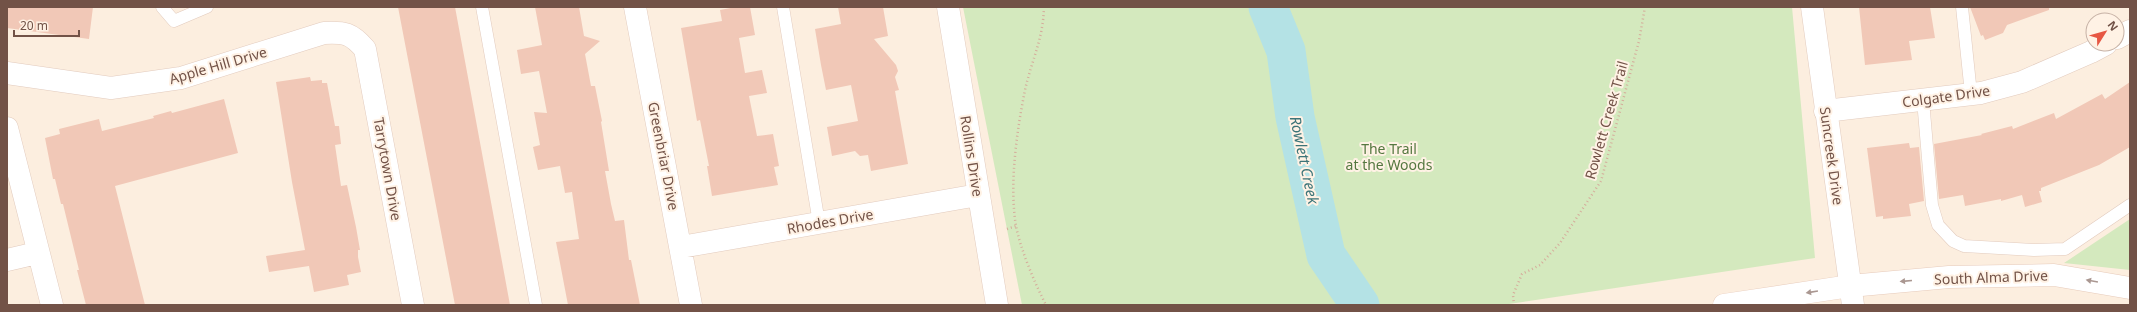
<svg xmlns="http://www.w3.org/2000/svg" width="2137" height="312" font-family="'Noto Sans',sans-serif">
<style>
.green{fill:#d4e9be}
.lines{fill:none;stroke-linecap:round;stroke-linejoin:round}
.river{stroke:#b4e2e5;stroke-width:39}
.building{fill:#f1c8b7}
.service-casing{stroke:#e2cbbe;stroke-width:13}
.minor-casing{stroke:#e2cbbe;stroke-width:23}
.tertiary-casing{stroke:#e2cbbe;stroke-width:23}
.secondary-casing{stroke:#e7cbbb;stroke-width:23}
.path{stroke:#d5ac9b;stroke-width:2.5;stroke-dasharray:1 3;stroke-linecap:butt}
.service{stroke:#fff;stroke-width:12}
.minor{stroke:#fff;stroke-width:22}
.tertiary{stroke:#fff;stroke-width:22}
.secondary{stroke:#fff;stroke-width:22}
.oneway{fill:#aa9791}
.labels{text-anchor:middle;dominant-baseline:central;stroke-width:4;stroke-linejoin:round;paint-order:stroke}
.street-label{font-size:14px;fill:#725247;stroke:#fff2e5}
.park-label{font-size:14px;fill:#557840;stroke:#fff2e5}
.water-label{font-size:15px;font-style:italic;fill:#3c7478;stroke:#fff2e5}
</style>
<rect width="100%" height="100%" fill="#fceedf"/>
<path class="green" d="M 963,7 L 1792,7 L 1815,258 L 1502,305 L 1022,305 Z
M 2130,219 L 2130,270 L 2064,263 Z"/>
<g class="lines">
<path class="river" d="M 1268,7 L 1286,51 L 1295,117 L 1326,255 L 1360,305"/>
</g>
<path class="building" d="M 7,7 L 93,7 L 89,39 L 7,28 Z
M 398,7 L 455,7 L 510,305 L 455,305 Z
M 535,7 L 579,7 L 584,36 L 600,41 L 585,54 L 591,86 L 595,86 L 602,121 L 601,122 L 609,171 L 605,171 L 611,204 L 615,221 L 624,220 L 629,260 L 631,260 L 640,305 L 568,305 L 556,242 L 579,239 L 572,192 L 565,193 L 560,166 L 538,170 L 533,147 L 540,145 L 534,112 L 547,113 L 539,71 L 521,74 L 517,50 L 542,45 Z
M 736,7 L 750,7 L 755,35 L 739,38 L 745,73 L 762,70 L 767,93 L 749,96 L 757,136 L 773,134 L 779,166 L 774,167 L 778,185 L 712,196 L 707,166 L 709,166 L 700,120 L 697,121 L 681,28 L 722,21 L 720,10 Z
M 838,7 L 883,7 L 888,36 L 874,39 L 896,65 L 898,71 L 895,77 L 899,90 L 895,91 L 908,164 L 871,171 L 868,155 L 860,156 L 855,151 L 832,156 L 827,127 L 858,121 L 851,85 L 826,90 L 821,65 L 815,29 L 841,24 Z
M 1859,7 L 1930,7 L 1935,38 L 1909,41 L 1912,60 L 1865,65 Z
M 1970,7 L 2049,7 L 2049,10 L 2007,25 L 2003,33 L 1985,40 L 1983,35 L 1981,36 Z
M 310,77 L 311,81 L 322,80 L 322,83 L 327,83 L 335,126 L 339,126 L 341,144 L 335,145 L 341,186 L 347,185 L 356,227 L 360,250 L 358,250 L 358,257 L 361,272 L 347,275 L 349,285 L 314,292 L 309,266 L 269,272 L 266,256 L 305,250 L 292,182 L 276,82 Z
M 2130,82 L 2130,147 L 2099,165 L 2041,188 L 2041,191 L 2039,191 L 2042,202 L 2025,207 L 2022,195 L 2001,201 L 2001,199 L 1965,206 L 1963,195 L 1939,199 L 1934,144 L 1982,135 L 1981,134 L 2012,126 L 2013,129 L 2054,113 L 2056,119 L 2102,94 L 2105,99 Z
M 224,99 L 238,153 L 115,186 L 145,305 L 86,305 L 77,270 L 79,270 L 63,204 L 61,204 L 55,179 L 53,179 L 45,138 L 60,134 L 59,129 L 99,119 L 102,131 L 154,118 L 153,116 L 171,111 L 172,113 Z
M 1909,143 L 1910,148 L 1919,147 L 1924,201 L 1909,204 L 1911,216 L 1883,219 L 1883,216 L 1876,217 L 1867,148 Z"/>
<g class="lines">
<defs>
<path id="service" d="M 162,7 L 174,21 L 207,7
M 482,7 L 536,305
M 783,7 L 819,223
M 1962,7 L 1971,94
M 1923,100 L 1932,205 L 1938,225 L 1953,241 L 1964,246 L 2034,250 L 2065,249 L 2130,205"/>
<path id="minor" d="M 635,7 L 691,305
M 948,7 L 997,305
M 2117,38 L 2130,31
M 7,73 L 111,88 L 181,78 L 324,33 C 345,32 351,33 365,49 L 413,305
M 1825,111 L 1981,93 L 2022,82 L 2091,52 L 2106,44
M 7,128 L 52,305
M 681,247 L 978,195
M 7,260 L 37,253"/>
<path id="tertiary" d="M 1812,7 L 1853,305"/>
<path id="secondary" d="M 1724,305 L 1850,286 L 1949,277 L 2054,275 L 2130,288"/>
</defs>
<use href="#service" class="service-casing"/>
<use href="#minor" class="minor-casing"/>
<use href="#tertiary" class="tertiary-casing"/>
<use href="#secondary" class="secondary-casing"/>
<path class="path" d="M 1044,7 C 1043,40 1032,59 1025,90 C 1017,130 1009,184 1016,226 C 1020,248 1035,284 1046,305
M 1007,229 L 1016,226
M 1514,305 L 1513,295 L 1522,274 L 1540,265 L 1560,243 L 1601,181 L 1639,41 L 1645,7"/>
<use href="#service" class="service"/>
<use href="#minor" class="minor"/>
<use href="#tertiary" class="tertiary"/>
<use href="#secondary" class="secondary"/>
</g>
<defs><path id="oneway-solid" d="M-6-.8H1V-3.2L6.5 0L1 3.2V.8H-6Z"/></defs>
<g class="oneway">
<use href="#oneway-solid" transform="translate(1906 281) rotate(175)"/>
<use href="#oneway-solid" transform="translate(2092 281) rotate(-170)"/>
<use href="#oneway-solid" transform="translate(1812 292) rotate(171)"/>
</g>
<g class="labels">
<g class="street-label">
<text transform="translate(218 65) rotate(-16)">Apple Hill Drive</text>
<text transform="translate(1946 96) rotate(-8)">Colgate Drive</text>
<text transform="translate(1606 120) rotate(-74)">Rowlett Creek Trail</text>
<text transform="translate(664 156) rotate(79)">Greenbriar Drive</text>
<text transform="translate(972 156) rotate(81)">Rollins Drive</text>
<text transform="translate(1832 156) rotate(82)">Suncreek Drive</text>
<text transform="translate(388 169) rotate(80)">Tarrytown Drive</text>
<text transform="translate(830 221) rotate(-10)">Rhodes Drive</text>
<text transform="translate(1991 277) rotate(-2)">South Alma Drive</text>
</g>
<g class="park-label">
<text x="1389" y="148">The Trail<tspan x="1389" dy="16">at the Woods</tspan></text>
</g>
<g class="water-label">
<text transform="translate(1305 160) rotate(78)">Rowlett Creek</text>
</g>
</g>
<rect width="2137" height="312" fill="none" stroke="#725247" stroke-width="16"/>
<g transform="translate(2105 32) rotate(53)"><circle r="19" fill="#fff2e5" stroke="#c7b2a6"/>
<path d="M0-3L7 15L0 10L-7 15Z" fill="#e75743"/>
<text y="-6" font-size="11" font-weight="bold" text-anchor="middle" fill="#725247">N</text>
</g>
<path d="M14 30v6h65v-6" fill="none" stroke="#725247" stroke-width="2"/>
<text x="20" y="30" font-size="12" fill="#725247" stroke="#fff2e5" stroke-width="3" paint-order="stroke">20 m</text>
</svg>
